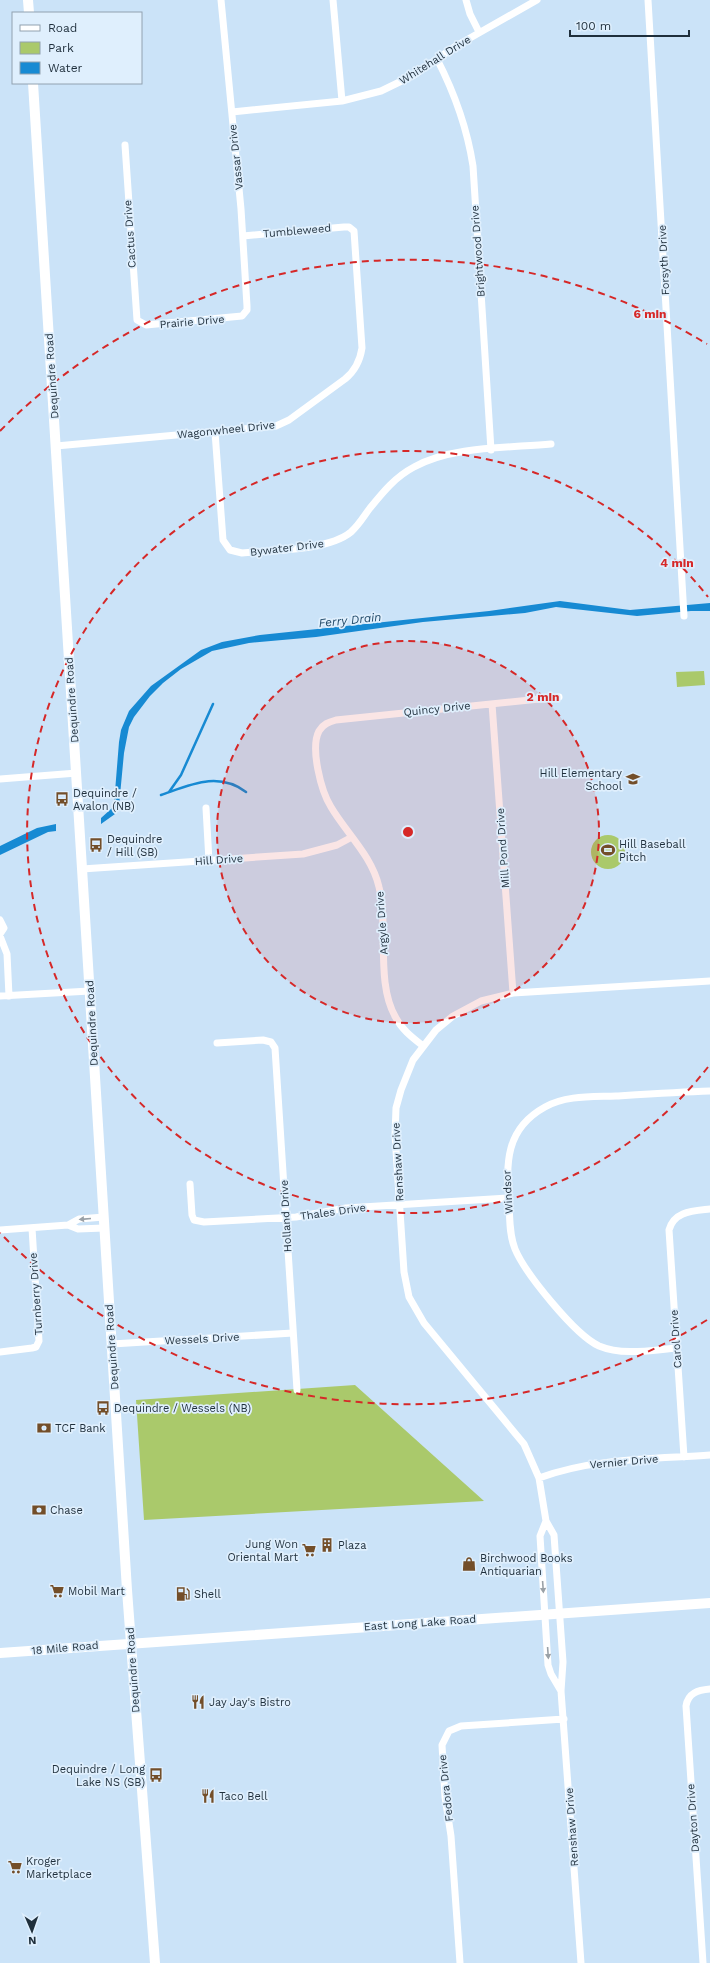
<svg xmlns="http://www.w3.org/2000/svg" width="710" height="1963" font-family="'Work Sans',sans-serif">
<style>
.green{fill:#aac96b}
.water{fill:#178ad3}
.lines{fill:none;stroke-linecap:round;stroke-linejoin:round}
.stream{stroke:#178ad3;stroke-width:2.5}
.street{stroke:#fff;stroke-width:7}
.secondary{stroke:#fff;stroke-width:10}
.oneway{fill:#9aa1a7}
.ring{fill:none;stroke:#d62828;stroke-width:2;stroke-dasharray:7 5}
.labels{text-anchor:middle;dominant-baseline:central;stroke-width:3.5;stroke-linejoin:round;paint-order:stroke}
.street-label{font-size:11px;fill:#1f2f3c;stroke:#dfeffd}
.poi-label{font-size:11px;fill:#1f2f3c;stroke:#dfeffd;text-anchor:start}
.water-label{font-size:12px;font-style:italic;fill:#234b6a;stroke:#dfeffd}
.centre{fill:#d62828;stroke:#dfeffd;stroke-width:2}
.ring-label{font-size:12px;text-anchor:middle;font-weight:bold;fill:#d62828;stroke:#dfeffd;stroke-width:3.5;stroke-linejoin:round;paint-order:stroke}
</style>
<rect width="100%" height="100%" fill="#cbe3f8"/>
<path class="green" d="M 704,671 L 705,685 L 677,687 L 676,672 Z
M591 852a17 17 0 1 1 34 0a17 17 0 1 1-34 0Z
M 355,1385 L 484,1501 L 144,1520 L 136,1400 Z"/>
<path class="water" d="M 560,601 L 630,610 L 710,603 L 710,611 L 691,611 L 637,616 L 556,607 L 525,613 L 423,622 L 316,637 L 249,643 L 212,651 L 181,669 L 163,683 L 150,696 L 134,717 L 129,727 L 124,753 L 119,806 L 115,814 L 101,824 L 101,818 L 111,809 L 114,804 L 119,742 L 121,730 L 129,711 L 151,686 L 201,650 L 222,642 L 260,635 L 489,611 Z
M 56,824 L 56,831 L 48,832 L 0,855 L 0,846 L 37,828 Z"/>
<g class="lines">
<path class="stream" d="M 169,792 L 181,775 L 213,704
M 161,795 C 190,785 218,771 246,792"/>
<path class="street" d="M 333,0 L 342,101
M 466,0 L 470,14 L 479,32
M 648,0 L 684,616
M 437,59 C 455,94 467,127 473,166 L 491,450
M 232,112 L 342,101 L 381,91 L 414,75 L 456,46 L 537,0
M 125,145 L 137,320 L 146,325 L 242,316 L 247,310 L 247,306 L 241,209 L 221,0
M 215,432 L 223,540 L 230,550 L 242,553 C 272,550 328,551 351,532 C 359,525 364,516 370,508 C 383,492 395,477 414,467 C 451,446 508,448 551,444
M 56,446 L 276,426 L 289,420 L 345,379 C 355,371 360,361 362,348 L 354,231 L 349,227 L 344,227 L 243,236
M 492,704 L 513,993
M 0,779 L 77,773
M 206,808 L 209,861
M 82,869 L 303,854 L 337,845 L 352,837
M 0,920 L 4,928 L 0,934
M 0,936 L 7,954 L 9,996
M 0,996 L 90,991
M 217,1043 L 263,1040 L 271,1042 L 275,1048 L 297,1390
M 423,1046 C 413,1038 402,1030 396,1018 C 375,983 389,926 379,887 C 372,856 347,834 331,807 C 321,791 310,748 319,731 C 323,724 329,722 336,720 L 559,697
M 190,1184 L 192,1215 L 194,1220 L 204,1222 L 296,1217 L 346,1208 L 508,1198
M 68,1225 L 78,1229 L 104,1228
M 0,1230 L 68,1225 L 79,1219 L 104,1217
M 112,1344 L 293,1333
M 677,1348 C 652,1350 623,1356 599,1346 C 575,1335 525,1273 515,1249 C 509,1234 510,1219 509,1204 C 506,1163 505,1129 545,1107 C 566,1095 593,1097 616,1096 C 648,1094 679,1092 710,1091
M 0,1352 L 32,1348 L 36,1347 L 39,1341 L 32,1228
M 684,1457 L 669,1230 C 674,1211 693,1211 710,1209
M 539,1478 C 593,1458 653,1459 710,1455
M 546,1521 L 540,1536 L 548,1665 L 551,1674 L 561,1691
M 460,1963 L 451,1836 L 445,1797 L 442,1745 L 449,1731 L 461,1726 L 564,1719
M 581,1963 L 561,1691 L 563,1662 L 554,1535 L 546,1521 L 539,1478 L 524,1444 L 424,1323 L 409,1297 L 404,1272 L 395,1135 L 396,1108 L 401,1090 L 413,1060 L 436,1030 L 453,1016 L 481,1001 L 513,993 L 710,981
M 703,1963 L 686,1706 C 688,1693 698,1690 710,1689"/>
<path class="secondary" d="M 28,0 L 29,13
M 33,83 L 127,1590 L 155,1963
M 0,1653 L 710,1603"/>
</g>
<defs><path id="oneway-solid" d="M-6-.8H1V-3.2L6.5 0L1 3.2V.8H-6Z"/></defs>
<g class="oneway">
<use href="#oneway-solid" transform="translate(85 1219) rotate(175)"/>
<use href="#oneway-solid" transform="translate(543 1587) rotate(86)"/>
<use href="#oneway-solid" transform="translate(548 1653) rotate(86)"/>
</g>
<circle cx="408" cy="832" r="191" fill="#d62828" fill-opacity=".12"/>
<g class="ring">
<circle cx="408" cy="832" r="191"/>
<path d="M708 1067A381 381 0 1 1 708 597"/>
<path d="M707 1320A572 572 0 0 1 0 1233M0 431A572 572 0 0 1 707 344"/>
</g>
<defs>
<symbol id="school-bare" viewBox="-9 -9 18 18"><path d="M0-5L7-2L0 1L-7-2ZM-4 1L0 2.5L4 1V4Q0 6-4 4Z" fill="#734e29" stroke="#dfeffd" stroke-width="2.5" paint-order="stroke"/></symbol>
<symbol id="bus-bare" viewBox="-9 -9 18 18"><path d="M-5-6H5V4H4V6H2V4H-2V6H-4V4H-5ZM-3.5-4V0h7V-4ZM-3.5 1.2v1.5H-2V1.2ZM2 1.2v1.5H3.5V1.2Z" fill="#734e29" stroke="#dfeffd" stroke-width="2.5" paint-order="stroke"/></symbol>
<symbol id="stadium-bare" viewBox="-9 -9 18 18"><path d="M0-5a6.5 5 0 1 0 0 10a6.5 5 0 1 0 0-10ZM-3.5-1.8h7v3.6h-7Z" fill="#734e29" stroke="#dfeffd" stroke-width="2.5" paint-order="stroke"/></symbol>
<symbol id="bank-bare" viewBox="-9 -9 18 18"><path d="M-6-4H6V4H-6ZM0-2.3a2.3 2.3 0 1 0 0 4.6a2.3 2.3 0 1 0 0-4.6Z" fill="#734e29" stroke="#dfeffd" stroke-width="2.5" paint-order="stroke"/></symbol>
<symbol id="building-bare" viewBox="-9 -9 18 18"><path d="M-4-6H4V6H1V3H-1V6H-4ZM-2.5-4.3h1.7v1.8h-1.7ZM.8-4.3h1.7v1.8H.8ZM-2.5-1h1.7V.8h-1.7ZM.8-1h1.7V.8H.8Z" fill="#734e29" stroke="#dfeffd" stroke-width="2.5" paint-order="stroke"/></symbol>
<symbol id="supermarket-bare" viewBox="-9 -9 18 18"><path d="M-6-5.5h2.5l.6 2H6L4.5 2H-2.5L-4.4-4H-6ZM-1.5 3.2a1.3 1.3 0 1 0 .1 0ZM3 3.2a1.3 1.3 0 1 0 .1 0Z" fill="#734e29" stroke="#dfeffd" stroke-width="2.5" paint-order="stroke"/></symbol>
<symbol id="shop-bare" viewBox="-9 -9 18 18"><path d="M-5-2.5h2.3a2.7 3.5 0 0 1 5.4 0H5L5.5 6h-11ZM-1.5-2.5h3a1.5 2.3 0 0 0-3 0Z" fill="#734e29" stroke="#dfeffd" stroke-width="2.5" paint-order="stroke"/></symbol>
<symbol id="fuel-bare" viewBox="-9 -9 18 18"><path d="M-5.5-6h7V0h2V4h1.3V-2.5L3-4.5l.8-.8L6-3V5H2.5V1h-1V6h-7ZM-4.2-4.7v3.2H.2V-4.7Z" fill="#734e29" stroke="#dfeffd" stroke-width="2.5" paint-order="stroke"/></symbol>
<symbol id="restaurant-bare" viewBox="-9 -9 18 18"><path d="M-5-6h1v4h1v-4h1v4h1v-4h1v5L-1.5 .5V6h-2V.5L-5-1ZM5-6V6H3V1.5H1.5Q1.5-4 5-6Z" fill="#734e29" stroke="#dfeffd" stroke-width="2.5" paint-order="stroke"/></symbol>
</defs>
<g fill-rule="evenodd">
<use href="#school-bare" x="623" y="769" width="20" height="20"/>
<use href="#bus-bare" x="52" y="789" width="20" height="20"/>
<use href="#bus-bare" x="86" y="835" width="20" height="20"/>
<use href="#stadium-bare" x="598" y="840" width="20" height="20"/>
<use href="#bus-bare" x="93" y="1398" width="20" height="20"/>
<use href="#bank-bare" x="34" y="1418" width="20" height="20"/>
<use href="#bank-bare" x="29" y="1500" width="20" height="20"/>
<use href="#building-bare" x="317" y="1535" width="20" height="20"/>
<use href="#supermarket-bare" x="299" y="1540" width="20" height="20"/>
<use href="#shop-bare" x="459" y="1554" width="20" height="20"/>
<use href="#supermarket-bare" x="47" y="1581" width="20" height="20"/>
<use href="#fuel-bare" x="173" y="1584" width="20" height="20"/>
<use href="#restaurant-bare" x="188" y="1692" width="20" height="20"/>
<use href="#bus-bare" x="146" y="1765" width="20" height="20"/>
<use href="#restaurant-bare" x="198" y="1786" width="20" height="20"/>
<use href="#supermarket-bare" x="5" y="1857" width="20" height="20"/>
</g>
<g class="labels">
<g class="street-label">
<text transform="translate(435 60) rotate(-32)">Whitehall Drive</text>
<text transform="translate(236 157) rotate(-96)">Vassar Drive</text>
<text transform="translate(297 231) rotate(-5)">Tumbleweed</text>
<text transform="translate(130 234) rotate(-94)">Cactus Drive</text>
<text transform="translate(478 251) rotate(-94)">Brightwood Drive</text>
<text transform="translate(664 260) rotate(-93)">Forsyth Drive</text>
<text transform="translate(192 322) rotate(-5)">Prairie Drive</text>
<text transform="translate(52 376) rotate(-94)">Dequindre Road</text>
<text transform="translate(226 430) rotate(-6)">Wagonwheel Drive</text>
<text transform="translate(287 548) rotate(-7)">Bywater Drive</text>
<text transform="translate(72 700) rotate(-94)">Dequindre Road</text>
<text transform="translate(437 709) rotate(-6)">Quincy Drive</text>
<text transform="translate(503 848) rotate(-94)">Mill Pond Drive</text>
<text transform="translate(219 860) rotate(-4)">Hill Drive</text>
<text transform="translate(382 923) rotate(-94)">Argyle Drive</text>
<text transform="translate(92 1023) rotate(-93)">Dequindre Road</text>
<text transform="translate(398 1162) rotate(-93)">Renshaw Drive</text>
<text transform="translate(508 1192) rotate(-93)">Windsor</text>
<text transform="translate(333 1212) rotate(-8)">Thales Drive</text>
<text transform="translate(286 1216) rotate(-93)">Holland Drive</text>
<text transform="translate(36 1294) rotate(-94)">Turnberry Drive</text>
<text transform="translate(202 1339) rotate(-3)">Wessels Drive</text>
<text transform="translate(676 1339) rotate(-94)">Carol Drive</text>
<text transform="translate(112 1347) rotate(-94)">Dequindre Road</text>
<text transform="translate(624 1462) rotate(-5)">Vernier Drive</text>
<text transform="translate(420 1623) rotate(-4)">East Long Lake Road</text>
<text transform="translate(65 1648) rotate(-5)">18 Mile Road</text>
<text transform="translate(133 1670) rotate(-94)">Dequindre Road</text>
<text transform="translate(446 1788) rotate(-96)">Fedora Drive</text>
<text transform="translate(693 1818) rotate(-94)">Dayton Drive</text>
<text transform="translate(572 1827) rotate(-94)">Renshaw Drive</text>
</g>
<g class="poi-label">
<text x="622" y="773" text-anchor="end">Hill Elementary<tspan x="622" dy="13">School</tspan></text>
<text x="73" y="793">Dequindre /<tspan x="73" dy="13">Avalon (NB)</tspan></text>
<text x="107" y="839">Dequindre<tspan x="107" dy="13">/ Hill (SB)</tspan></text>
<text x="619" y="844">Hill Baseball<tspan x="619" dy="13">Pitch</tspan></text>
<text x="114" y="1408">Dequindre / Wessels (NB)</text>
<text x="55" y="1428">TCF Bank</text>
<text x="50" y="1510">Chase</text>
<text x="298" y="1544" text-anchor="end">Jung Won<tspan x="298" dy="13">Oriental Mart</tspan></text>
<text x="338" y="1545">Plaza</text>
<text x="480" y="1558">Birchwood Books<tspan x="480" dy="13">Antiquarian</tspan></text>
<text x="68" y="1591">Mobil Mart</text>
<text x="194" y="1594">Shell</text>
<text x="209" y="1702">Jay Jay's Bistro</text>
<text x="145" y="1769" text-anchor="end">Dequindre / Long<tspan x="145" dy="13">Lake NS (SB)</tspan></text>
<text x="219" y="1796">Taco Bell</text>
<text x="26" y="1861">Kroger<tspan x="26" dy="13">Marketplace</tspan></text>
</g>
<g class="water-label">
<text transform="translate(350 620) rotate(-6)">Ferry Drain</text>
</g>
</g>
<circle cx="408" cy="832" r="6" class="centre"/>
<g class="ring-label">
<text x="650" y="318">6 min</text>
<text x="677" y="567">4 min</text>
<text x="543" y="701">2 min</text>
</g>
<rect x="12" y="12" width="130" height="72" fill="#dfeffd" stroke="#92a2b0"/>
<rect x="20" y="25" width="20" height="6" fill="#ffffff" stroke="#92a2b0"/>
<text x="48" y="32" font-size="12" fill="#1f2f3c">Road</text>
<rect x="20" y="42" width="20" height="12" fill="#aac96b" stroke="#92a2b0"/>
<text x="48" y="52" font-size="12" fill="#1f2f3c">Park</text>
<rect x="20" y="62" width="20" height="12" fill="#178ad3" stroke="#92a2b0"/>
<text x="48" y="72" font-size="12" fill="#1f2f3c">Water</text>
<g transform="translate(32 1931) rotate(178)" stroke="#dfeffd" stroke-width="3" paint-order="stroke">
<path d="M0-3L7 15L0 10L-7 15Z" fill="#1f2f3c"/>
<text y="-6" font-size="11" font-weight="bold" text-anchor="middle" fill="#1f2f3c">N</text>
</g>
<path d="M570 30v6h119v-6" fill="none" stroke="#1f2f3c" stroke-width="2"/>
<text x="576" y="30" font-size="12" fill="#1f2f3c" stroke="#dfeffd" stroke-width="3" paint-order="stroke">100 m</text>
</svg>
